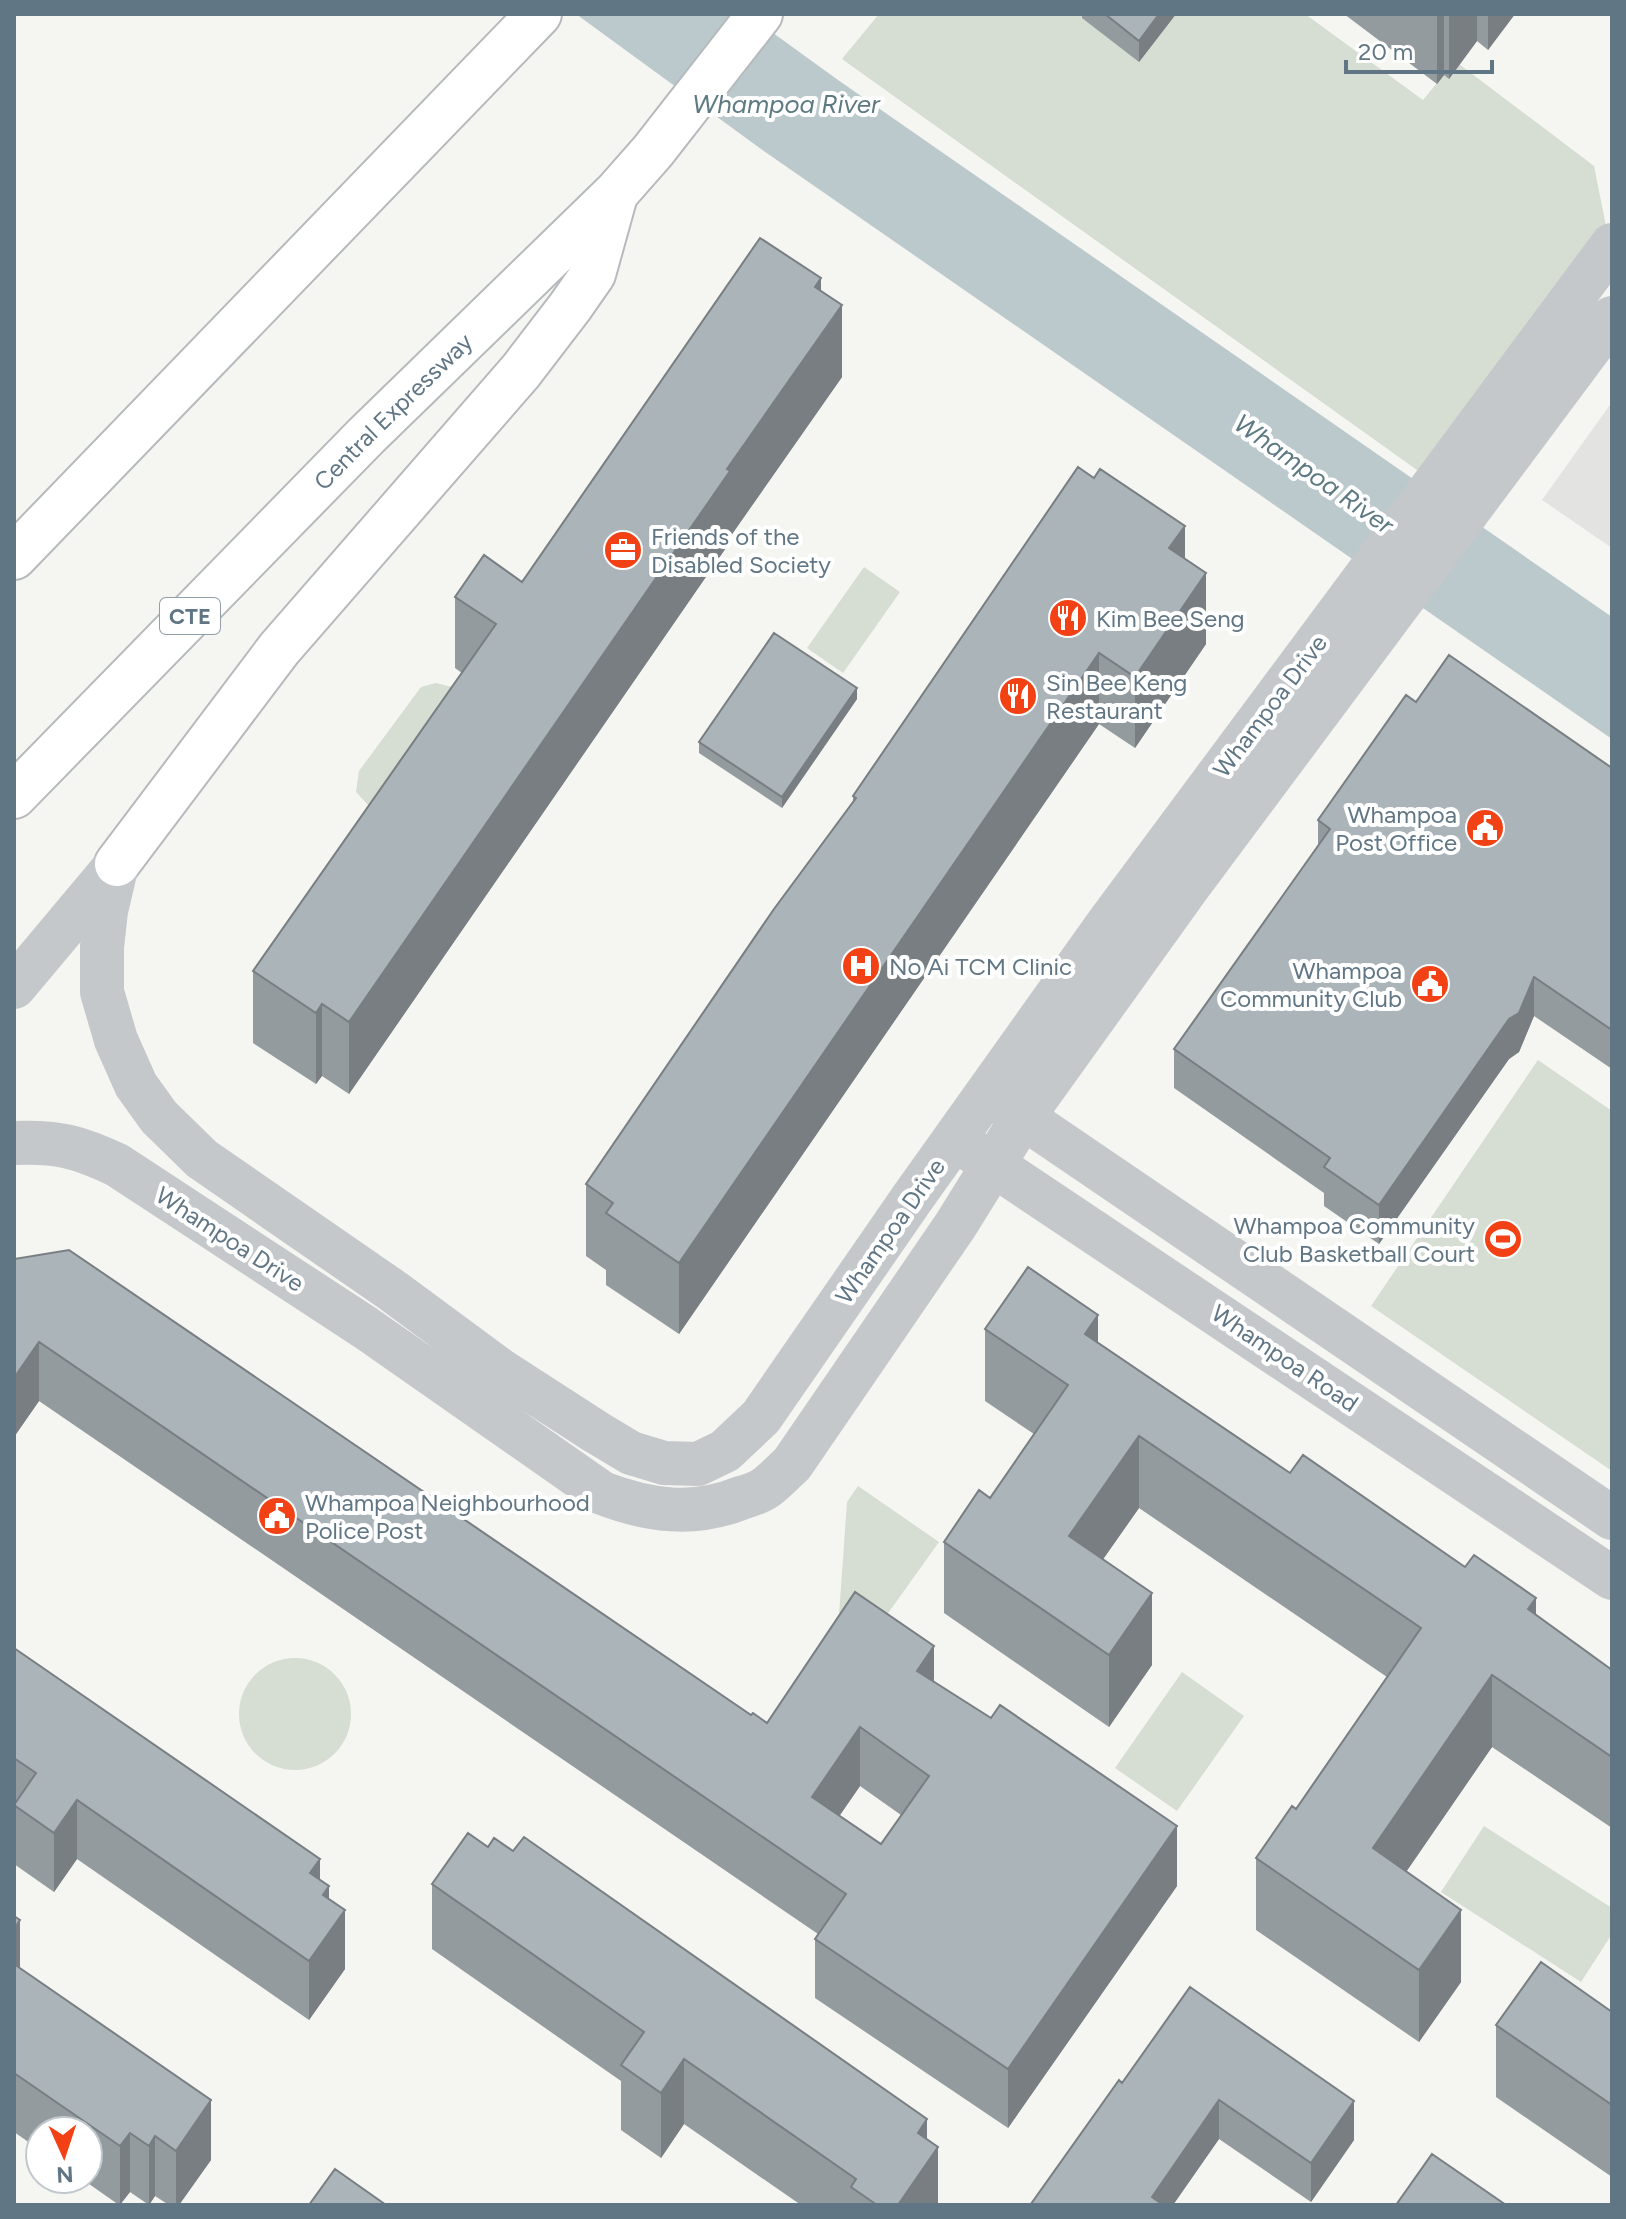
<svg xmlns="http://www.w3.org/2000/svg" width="1626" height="2219" font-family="Figtree,sans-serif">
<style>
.built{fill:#e3e4e2}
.green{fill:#d6ddd2}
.water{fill:#bbc8cc}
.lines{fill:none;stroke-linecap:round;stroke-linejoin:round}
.highway-casing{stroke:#b6babd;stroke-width:48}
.minor{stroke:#c4c8cb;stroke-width:44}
.highway{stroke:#fff;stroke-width:44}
.wall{fill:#939b9f;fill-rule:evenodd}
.shaded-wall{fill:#787e82}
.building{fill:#abb4b9;stroke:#787e82;stroke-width:2;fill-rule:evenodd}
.labels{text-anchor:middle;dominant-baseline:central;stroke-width:8;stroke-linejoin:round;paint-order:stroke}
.shield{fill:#fff;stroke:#909faa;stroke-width:2}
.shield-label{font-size:22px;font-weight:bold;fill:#617685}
.street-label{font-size:24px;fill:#617685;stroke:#fff}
.poi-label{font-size:24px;fill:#617685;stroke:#fff;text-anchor:start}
.water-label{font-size:26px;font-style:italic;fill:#5d7982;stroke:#fff}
</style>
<rect width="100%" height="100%" fill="#f5f5f1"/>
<path class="built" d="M 1612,402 L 1612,548 L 1542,500 Z"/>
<path class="green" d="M 879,14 L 1305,14 L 1423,100 L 1455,61 L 1594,166 L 1607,231 L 1431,480 L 842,59 Z
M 864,567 L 900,592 L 843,673 L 807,648 Z
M 436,683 L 456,688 L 369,806 L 356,792 L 359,771 L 421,687 Z
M 1538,1060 L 1612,1111 L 1612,1471 L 1371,1306 Z
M 858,1486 L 939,1542 L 871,1637 L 839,1615 L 847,1502 Z
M239 1714a56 56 0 1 1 112 0a56 56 0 1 1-112 0Z
M 1182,1672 L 1244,1716 L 1177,1811 L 1115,1768 Z
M 1484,1826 L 1612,1908 L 1612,1934 L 1581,1982 L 1441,1892 Z"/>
<path class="water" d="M 576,14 L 747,14 L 838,80 L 1612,617 L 1612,739 L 761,149 Z"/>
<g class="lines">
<defs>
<g id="highway">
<path d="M 14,557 L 539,14"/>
<path id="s1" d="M 14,796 L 366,436 L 616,193 L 653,151 L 760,14"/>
<path d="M 117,864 L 279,649 L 521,371 L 570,307 L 593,274 L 615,195"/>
</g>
</defs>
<use href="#highway" class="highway-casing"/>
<path class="minor" d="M 117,864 L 106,911 L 102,947 L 102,992 L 116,1040 L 136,1085 L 159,1117 L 202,1159 L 393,1291 L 500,1370 L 596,1432 L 631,1453 L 664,1463 L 698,1464 L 725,1451 L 761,1417 L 913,1197 L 1109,922 L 1612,245
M 14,987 L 113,869
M 999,1101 L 1612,1518
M 14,1143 C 57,1141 79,1147 117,1165 L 366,1328 L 602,1493 C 649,1511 694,1517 741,1498 C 748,1496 757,1493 764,1489 C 774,1482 783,1472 792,1464 L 955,1226 L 1023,1117 L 1188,887 L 1612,318
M 971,1150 L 1612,1578"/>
<use href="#highway" class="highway"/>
</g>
<path class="wall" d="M 1082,14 L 1176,14 L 1139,62 L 1082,18 Z
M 1344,14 L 1515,14 L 1488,50 L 1477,41 L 1449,79 L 1444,75 L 1437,84 Z
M 821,291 L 842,377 L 730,537 L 730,542 L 349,1094 L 322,1076 L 316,1084 L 253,1043 L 253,971 L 462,673 L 455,668 L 455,597 L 522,582 Z
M 1185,558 L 1206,644 L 1135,748 L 1099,724 L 679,1334 L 606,1285 L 606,1270 L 586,1256 L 586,1184 L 853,802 L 853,796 Z
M 857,699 L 782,808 L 699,753 L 699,742 Z
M 1416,702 L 1612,768 L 1612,1069 L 1534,1016 L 1519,1052 L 1509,1059 L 1379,1244 L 1324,1206 L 1324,1193 L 1174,1088 L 1174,1049 L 1318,845 L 1318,820 Z
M 14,1259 L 751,1715 L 767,1723 L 934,1682 L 1177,1886 L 1008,2128 L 815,1998 L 815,1939 L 818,1934 L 39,1401 L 14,1437 ZM 860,1786 L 901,1815 L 881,1844 L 839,1816 Z
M 985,1329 L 1098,1342 L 1290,1473 L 1536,1615 L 1612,1670 L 1612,1828 L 1492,1747 L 1406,1872 L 1461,1982 L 1419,2042 L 1256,1930 L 1256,1858 L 1296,1809 L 1387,1677 L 1139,1508 L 1103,1559 L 1152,1665 L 1109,1727 L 944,1613 L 944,1542 L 990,1498 L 1034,1434 L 985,1401 Z
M 14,1648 L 320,1880 L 329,1899 L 345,1969 L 309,2020 L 77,1859 L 54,1892 L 14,1864 Z
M 488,1847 L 927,2140 L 938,2205 L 801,2205 L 684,2124 L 661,2158 L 621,2130 L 621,2081 L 432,1949 L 432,1884 Z
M 14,1916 L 20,1968 L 211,2160 L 179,2205 L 169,2205 L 155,2196 L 149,2205 L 130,2192 L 119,2205 L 82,2179 L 88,2179 L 88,2131 L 40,2131 L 40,2150 L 14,2132 Z
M 1190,1987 L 1354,2140 L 1311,2202 L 1219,2139 L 1173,2205 L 1031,2205 L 1122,2083 Z
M 1612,2012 L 1612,2177 L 1496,2097 L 1496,2025 Z"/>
<path class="shaded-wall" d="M 1159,14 L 1176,14 L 1139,62 L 1139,41 Z
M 1437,14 L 1444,14 L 1444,75 L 1437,84 Z
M 1449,14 L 1477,14 L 1477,41 L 1449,79 Z
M 1488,14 L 1515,14 L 1488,50 Z
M 821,278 L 821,336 L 842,305 L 842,377 L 730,537 L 730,542 L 349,1094 L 349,1022 L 727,469 L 815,287 Z
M 1185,526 L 1185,598 L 1169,548 Z
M 1206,573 L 1206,644 L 1135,748 L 1135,677 Z
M 1099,653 L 1099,724 L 679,1334 L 679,1263 Z
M 857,688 L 857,699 L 782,808 L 782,797 Z
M 1534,977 L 1534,1016 L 1519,1052 L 1509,1059 L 1379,1244 L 1379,1205 Z
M 322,1004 L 322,1076 L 316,1084 L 316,1013 Z
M 1098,1315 L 1098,1387 L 1085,1334 Z
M 39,1342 L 39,1401 L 14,1437 L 14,1378 Z
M 1139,1436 L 1139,1508 L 1069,1608 L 1069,1536 Z
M 1152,1593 L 1152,1665 L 1109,1727 L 1109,1655 Z
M 1536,1598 L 1536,1670 L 1528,1609 Z
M 934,1646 L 934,1705 L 917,1671 Z
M 1492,1675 L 1492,1747 L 1373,1920 L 1373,1848 Z
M 860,1727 L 860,1786 L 812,1856 L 812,1797 Z
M 77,1800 L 77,1859 L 54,1892 L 54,1833 Z
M 1177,1826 L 1177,1886 L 1008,2128 L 1008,2069 Z
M 320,1859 L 320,1918 L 310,1873 Z
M 329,1886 L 329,1933 L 345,1910 L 345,1969 L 309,2020 L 309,1961 L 323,1895 Z
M 1461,1910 L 1461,1982 L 1419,2042 L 1419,1970 Z
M 20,1920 L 20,1980 L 14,1988 L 14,1929 Z
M 684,2059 L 684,2124 L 661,2158 L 661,2093 Z
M 211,2100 L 211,2160 L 179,2205 L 176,2205 L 176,2151 Z
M 1219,2100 L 1219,2139 L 1173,2205 L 1152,2205 L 1152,2197 Z
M 1354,2101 L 1354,2140 L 1311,2202 L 1311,2163 Z
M 927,2119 L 927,2162 L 938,2147 L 938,2205 L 898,2205 L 918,2133 Z
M 130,2133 L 130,2192 L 120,2205 L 120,2146 Z
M 155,2136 L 155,2196 L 149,2205 L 149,2146 Z"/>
<path class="building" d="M 1105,14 L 1159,14 L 1139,41 Z
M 760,238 L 821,278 L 815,287 L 842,305 L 727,469 L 730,471 L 349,1022 L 322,1004 L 316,1013 L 253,971 L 496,624 L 455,597 L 484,555 L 522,582 Z
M 1078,467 L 1094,478 L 1100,469 L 1185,526 L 1169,548 L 1206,573 L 1135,677 L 1099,653 L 679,1263 L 606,1213 L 613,1203 L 586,1184 L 774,909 L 856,798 L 853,796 Z
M 774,633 L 857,688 L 782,797 L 699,742 Z
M 1449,655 L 1612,768 L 1612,1030 L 1534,977 L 1519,1013 L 1509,1019 L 1379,1205 L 1324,1167 L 1330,1158 L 1174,1049 L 1330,829 L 1318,820 L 1406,695 L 1416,702 Z
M 69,1250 L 751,1715 L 753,1713 L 767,1723 L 855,1592 L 934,1646 L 917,1671 L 991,1718 L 1000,1705 L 1177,1826 L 1008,2069 L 815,1939 L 846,1894 L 39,1342 L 14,1378 L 14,1259 ZM 860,1727 L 929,1776 L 881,1844 L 812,1797 Z
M 1028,1267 L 1098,1315 L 1085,1334 L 1290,1473 L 1303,1455 L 1465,1567 L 1474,1555 L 1536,1598 L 1528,1609 L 1612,1670 L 1612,1757 L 1492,1675 L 1373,1848 L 1461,1910 L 1419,1970 L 1256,1858 L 1292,1806 L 1296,1809 L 1421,1628 L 1139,1436 L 1069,1536 L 1152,1593 L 1109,1655 L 944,1542 L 979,1490 L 990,1498 L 1068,1385 L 985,1329 Z
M 14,1648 L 320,1859 L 310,1873 L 329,1886 L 323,1895 L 345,1910 L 309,1961 L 77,1800 L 54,1833 L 14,1805 L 36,1773 L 14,1758 Z
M 468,1833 L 488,1847 L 494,1838 L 513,1851 L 524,1837 L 927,2119 L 918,2133 L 938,2147 L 898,2205 L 877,2205 L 851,2187 L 856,2179 L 684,2059 L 661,2093 L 621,2065 L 644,2032 L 432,1884 Z
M 14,1916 L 20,1920 L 14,1929 Z
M 1541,1962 L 1612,2012 L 1612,2105 L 1496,2025 Z
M 14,1964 L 211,2100 L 176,2151 L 155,2136 L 149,2146 L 130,2133 L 120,2146 L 14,2073 Z
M 1190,1987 L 1354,2101 L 1311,2163 L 1219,2100 L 1152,2197 L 1163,2205 L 1033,2205 L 1031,2204 L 1119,2080 L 1122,2083 Z
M 1432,2154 L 1506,2205 L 1396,2205 Z
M 335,2169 L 386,2205 L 309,2205 Z"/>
<defs>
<symbol id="office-disc" viewBox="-11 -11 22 22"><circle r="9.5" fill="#f24114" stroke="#fff"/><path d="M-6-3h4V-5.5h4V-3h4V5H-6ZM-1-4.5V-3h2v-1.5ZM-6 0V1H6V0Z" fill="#fff"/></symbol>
<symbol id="restaurant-disc" viewBox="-11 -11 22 22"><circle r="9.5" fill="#f24114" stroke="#fff"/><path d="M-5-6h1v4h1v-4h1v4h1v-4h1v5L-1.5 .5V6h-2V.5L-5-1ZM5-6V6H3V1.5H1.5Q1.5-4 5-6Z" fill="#fff"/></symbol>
<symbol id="civic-disc" viewBox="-11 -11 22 22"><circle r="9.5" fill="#f24114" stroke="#fff"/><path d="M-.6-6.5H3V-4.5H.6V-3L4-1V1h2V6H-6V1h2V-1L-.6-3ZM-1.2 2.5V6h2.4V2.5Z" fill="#fff"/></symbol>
<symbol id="hospital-disc" viewBox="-11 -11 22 22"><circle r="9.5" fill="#f24114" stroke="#fff"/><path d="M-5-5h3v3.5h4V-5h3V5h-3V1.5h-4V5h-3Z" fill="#fff"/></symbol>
<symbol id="stadium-disc" viewBox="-11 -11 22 22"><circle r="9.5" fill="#f24114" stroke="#fff"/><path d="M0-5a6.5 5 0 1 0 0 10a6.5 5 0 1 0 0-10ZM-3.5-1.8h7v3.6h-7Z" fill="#fff"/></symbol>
</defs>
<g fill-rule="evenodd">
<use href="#office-disc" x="601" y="528" width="44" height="44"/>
<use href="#restaurant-disc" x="1046" y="596" width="44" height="44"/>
<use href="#restaurant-disc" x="996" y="674" width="44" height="44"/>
<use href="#civic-disc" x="1463" y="806" width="44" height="44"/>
<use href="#hospital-disc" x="839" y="944" width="44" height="44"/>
<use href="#civic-disc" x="1408" y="962" width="44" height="44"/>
<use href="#stadium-disc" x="1481" y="1217" width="44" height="44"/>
<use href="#civic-disc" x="255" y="1494" width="44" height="44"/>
</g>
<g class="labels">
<rect class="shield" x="160" y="598" width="60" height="36" rx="6"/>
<g class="shield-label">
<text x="190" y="616">CTE</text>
</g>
<g class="street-label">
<text stroke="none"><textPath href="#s1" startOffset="540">Central Expressway</textPath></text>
<text transform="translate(1270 706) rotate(-53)">Whampoa Drive</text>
<text transform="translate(890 1231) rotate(-55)">Whampoa Drive</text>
<text transform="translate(230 1239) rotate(33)">Whampoa Drive</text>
<text transform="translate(1285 1358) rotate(34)">Whampoa Road</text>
</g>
<g class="poi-label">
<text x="651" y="536">Friends of the<tspan x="651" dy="28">Disabled Society</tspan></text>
<text x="1096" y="618">Kim Bee Seng</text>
<text x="1046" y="682">Sin Bee Keng<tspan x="1046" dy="28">Restaurant</tspan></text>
<text x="1457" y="814" text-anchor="end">Whampoa<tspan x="1457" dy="28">Post Office</tspan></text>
<text x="889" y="966">No Ai TCM Clinic</text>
<text x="1402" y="970" text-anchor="end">Whampoa<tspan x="1402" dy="28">Community Club</tspan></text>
<text x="1475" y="1225" text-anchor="end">Whampoa Community<tspan x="1475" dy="28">Club Basketball Court</tspan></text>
<text x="305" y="1502">Whampoa Neighbourhood<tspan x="305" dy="28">Police Post</tspan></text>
</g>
<g class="water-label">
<text x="786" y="104">Whampoa River</text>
<text transform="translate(1314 474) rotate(35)">Whampoa River</text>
</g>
</g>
<rect width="1626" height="2219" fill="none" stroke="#617685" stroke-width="32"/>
<g transform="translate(64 2155) rotate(177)"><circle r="38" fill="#ffffff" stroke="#c0c8ce" stroke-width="2"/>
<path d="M0-6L14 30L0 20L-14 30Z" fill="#f24114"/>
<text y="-12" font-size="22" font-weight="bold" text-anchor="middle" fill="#617685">N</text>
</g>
<path d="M1346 60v12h146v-12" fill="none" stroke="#617685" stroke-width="4"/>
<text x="1358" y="60" font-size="24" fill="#617685" stroke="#ffffff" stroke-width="6" paint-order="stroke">20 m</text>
</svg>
